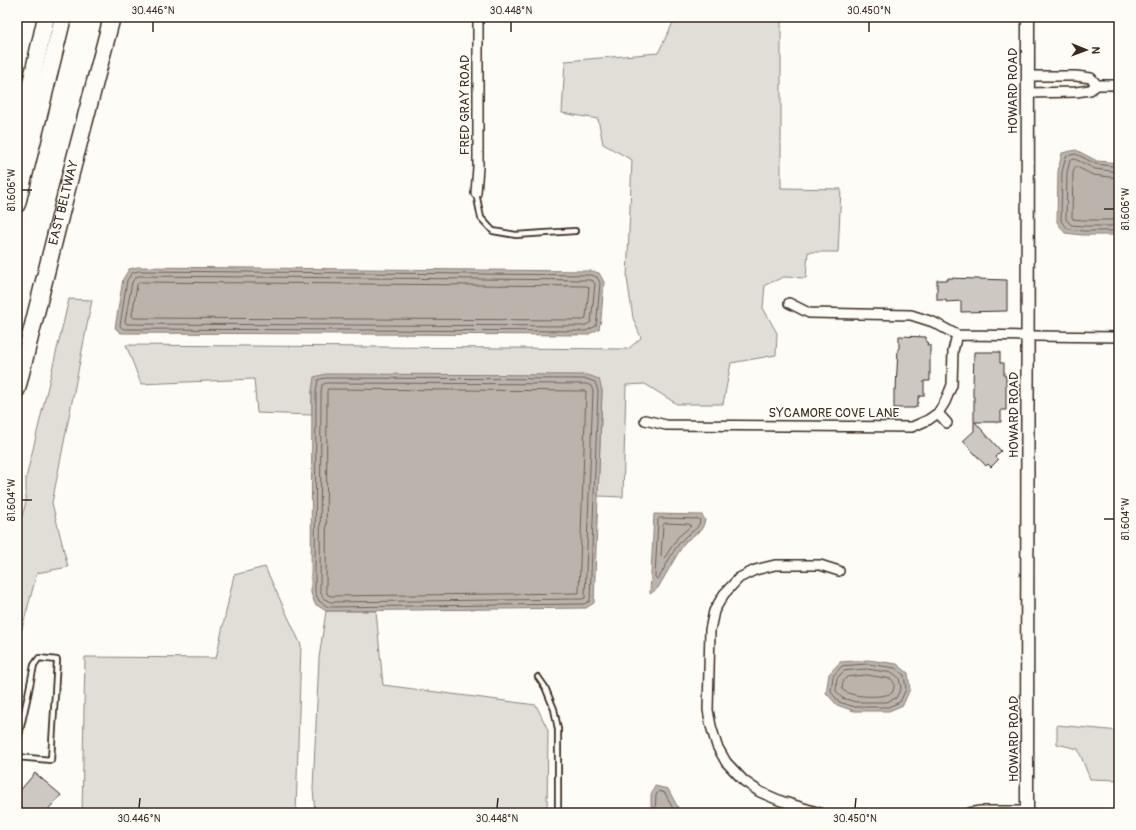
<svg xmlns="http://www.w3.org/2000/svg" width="1136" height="830" font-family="Pangolin,sans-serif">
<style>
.green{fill:#e1ded7;stroke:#8e847a}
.water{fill:#bbb4ad;stroke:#887d74}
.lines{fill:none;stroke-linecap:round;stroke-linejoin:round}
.shore{stroke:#6e6157;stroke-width:1}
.building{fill:#cdc8c2;stroke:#3b2a1e}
.lane-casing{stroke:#3b2a1e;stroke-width:8}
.street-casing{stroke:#3b2a1e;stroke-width:12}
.secondary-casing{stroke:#3b2a1e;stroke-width:15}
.highway-casing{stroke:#3b2a1e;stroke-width:19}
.lane{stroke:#fdfcf7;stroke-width:4.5}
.street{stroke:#fdfcf7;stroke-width:9}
.secondary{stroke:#fdfcf7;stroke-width:12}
.highway{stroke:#fdfcf7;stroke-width:16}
.ticks{fill:none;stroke:#3b2a1e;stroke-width:1.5}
.labels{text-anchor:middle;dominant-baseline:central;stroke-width:3;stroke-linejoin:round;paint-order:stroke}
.street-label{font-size:13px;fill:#3b2a1e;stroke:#fdfcf7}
.neatline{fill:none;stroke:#3b2a1e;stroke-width:1.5}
.ticks-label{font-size:10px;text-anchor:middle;fill:#3b2a1e}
</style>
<rect width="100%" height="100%" fill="#fdfcf7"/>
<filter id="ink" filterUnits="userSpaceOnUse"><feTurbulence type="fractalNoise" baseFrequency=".025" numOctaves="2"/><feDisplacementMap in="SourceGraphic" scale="8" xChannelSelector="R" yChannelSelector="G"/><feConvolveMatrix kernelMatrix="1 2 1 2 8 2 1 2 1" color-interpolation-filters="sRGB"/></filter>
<g filter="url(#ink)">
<path class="green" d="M 676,17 L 781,17 L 781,188 L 841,189 L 838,252 L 808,252 L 806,278 L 784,277 L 765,285 L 763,308 L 777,333 L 776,355 L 731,363 L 723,404 L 677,404 L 645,384 L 626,385 L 623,497 L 598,496 L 602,390 L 312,391 L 312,415 L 257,413 L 254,379 L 141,384 L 126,345 L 628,349 L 641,338 L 633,318 L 627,278 L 632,160 L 603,144 L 598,119 L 562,113 L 565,61 L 658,53 Z
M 69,299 L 92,300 L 52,503 L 68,567 L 37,573 L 17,647 L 17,534 L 26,502 L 26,478 Z
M 265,567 L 301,645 L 296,813 L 82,813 L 85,657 L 216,658 L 234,575 Z
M 326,611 L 376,611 L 383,685 L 536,705 L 548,730 L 547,813 L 315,813 L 313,789 L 319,658 Z
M 1057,725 L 1119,731 L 1119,780 L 1090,779 L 1078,749 L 1057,744 Z"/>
<path class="water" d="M 1076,150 L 1097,161 L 1119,163 L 1119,235 L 1082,235 L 1065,233 L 1057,222 L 1058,171 L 1062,153 Z
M 138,267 L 591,271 L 599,273 L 604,282 L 601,319 L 599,329 L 587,335 L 121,333 L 115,328 L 123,279 L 129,269 Z
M 326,374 L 588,375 L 599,379 L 602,390 L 594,603 L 586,608 L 326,611 L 315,604 L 311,593 L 312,391 L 314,377 Z
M 654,514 L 702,515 L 705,520 L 702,529 L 685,542 L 674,560 L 658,588 L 650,594 Z
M 868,660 L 897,664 L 908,673 L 910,689 L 903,705 L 889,711 L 854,711 L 837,705 L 826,693 L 829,674 L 840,662 Z
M 655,786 L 668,789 L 681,813 L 651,813 L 651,794 Z"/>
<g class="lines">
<path class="shore" d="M 1119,167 L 1096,164 L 1076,154 L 1066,156 L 1062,172 L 1061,221 L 1068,229 L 1083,231 L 1119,231
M 1119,172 L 1095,169 L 1075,159 L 1070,160 L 1067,173 L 1066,219 L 1071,225 L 1083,226 L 1119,226
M 1119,178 L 1093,175 L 1077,167 L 1075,167 L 1073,173 L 1072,217 L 1073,219 L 1083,220 L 1119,220
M 139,271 L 591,275 L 597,277 L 600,283 L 597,318 L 596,326 L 586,331 L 123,329 L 120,326 L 127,280 L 132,273 Z
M 139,276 L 590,280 L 593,281 L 595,284 L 591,322 L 584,326 L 127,324 L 125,322 L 132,282 L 135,278 Z
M 140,282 L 587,286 L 589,288 L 586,317 L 585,319 L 583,320 L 134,318 L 132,316 L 137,285 Z
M 326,378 L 587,379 L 595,382 L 598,391 L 590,601 L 584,604 L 328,607 L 319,601 L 315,592 L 316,392 L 318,380 Z
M 327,383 L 587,384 L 591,386 L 593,391 L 585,598 L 582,599 L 330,602 L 323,598 L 320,591 L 321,392 L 322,385 Z
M 328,389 L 586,391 L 579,593 L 331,596 L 328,595 L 326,590 L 327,392 Z
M 660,518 L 699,519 L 700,521 C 698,531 689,532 683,539 C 674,548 665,567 659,578 L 657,579 L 655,577 L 658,520 Z
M 665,523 L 689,524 L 691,526 L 678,537 L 665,557 L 663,558 L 661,556 L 663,525 Z
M 868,664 L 895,668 L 904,675 L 906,689 L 900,702 L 888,707 L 855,707 L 839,702 L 831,692 L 833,676 L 842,666 Z
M 867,669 L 893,673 L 899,678 L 901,688 L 896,698 L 887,702 L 856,702 L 842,698 L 836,691 L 837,678 L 844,671 Z
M 867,675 L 891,679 C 896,683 894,688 892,693 C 882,698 850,698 842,689 L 843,681 L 847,677 Z
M 655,813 L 656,795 L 659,791 L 665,793 L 675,813"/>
</g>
<path class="building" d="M 948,278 L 1007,280 L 1007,311 L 961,312 L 961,301 L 946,302 L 946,300 L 937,300 L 937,280 L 948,280 Z
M 899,336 L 926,337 L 926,342 L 928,342 L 927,345 L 930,345 L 930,381 L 924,381 L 924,396 L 919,396 L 919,398 L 918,398 L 918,403 L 917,403 L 917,407 L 915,407 L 915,408 L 894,408 L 894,389 L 896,389 L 898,349 L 899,348 Z
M 974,352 L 1000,352 L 1000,363 L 1004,363 L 1004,376 L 1006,376 L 1006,410 L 1001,410 L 1001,422 L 975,422 L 1001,451 L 995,457 L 998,460 L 991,467 L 988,464 L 986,466 L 963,441 L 974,431 L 974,397 L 973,397 L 973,386 Z
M 35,773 L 61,795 L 45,813 L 28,813 L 17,804 L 17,794 Z"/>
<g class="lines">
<defs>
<path id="lane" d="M 476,193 L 481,218 L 493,231 L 516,235 L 575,231
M 538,677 L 545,687 L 554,709 L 558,729 L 558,813
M 17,744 L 28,695 L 34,665 L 39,658 L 57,660 L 51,760 L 17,757"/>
<path id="street" d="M 1027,76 L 1076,76 L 1091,78 L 1097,85
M 1027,93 L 1076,92 L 1090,90 L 1097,85 L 1119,85
M 476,193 L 478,167 L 478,17
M 789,303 L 809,313 L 911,315 L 933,322 L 957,335 L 1119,337
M 938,413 L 947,423
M 645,420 L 666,425 L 912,427 L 928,420 L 938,413 L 945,402 L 952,385 L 953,351 L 957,335
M 820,813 L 781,801 L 760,792 L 744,781 L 726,762 L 717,746 L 711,726 L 708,710 L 710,630 L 714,611 L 724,594 L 739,578 L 755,570 L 775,565 L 820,565 L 839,571
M 969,813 L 980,811 L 1027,811"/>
<path id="secondary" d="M 1027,813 L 1028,17"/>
<g id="highway">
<path d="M 17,144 L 46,17"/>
<path d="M 17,204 L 63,17"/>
<path id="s1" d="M 17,389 L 70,177 L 112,17"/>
</g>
</defs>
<use href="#lane" class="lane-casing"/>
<use href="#street" class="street-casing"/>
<use href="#secondary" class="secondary-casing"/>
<use href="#highway" class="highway-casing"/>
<use href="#lane" class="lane"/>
<use href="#street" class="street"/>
<use href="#secondary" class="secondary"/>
<use href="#highway" class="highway"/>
</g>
</g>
<path class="ticks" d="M 153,32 L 153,22M 511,32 L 511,22M 869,32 L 869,22M 22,190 L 32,190M 1104,209 L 1114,209M 22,500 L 32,500M 1104,519 L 1114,519M 139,808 L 140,798M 497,808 L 498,798M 855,808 L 856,798"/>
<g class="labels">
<g class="street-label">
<text transform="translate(1013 91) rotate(-90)">HOWARD ROAD</text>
<text transform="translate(465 105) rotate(-90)">FRED GRAY ROAD</text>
<text stroke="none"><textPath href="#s1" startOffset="192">EAST BELTWAY</textPath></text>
<text x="834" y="413">SYCAMORE COVE LANE</text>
<text transform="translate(1014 415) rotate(-90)">HOWARD ROAD</text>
<text transform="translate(1014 739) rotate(-90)">HOWARD ROAD</text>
</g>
</g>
<rect width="1136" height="830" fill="none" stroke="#fdfcf7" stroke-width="44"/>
<g transform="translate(1086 50) rotate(91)" stroke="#fdfcf7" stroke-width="3" paint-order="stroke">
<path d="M0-3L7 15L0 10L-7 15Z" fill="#3b2a1e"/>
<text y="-6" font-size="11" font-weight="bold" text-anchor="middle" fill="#3b2a1e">N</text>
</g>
<rect x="22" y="22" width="1092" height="786" class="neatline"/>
<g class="ticks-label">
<text x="153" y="14">30.446°N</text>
<text x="511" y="14">30.448°N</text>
<text x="869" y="14">30.450°N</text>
<text transform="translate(11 190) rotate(-90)" y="4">81.606°W</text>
<text transform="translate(1125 209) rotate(-90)" y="4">81.606°W</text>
<text transform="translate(11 500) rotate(-90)" y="4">81.604°W</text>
<text transform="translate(1125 519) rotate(-90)" y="4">81.604°W</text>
<text x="139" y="822">30.446°N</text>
<text x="497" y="822">30.448°N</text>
<text x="855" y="822">30.450°N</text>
</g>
</svg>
